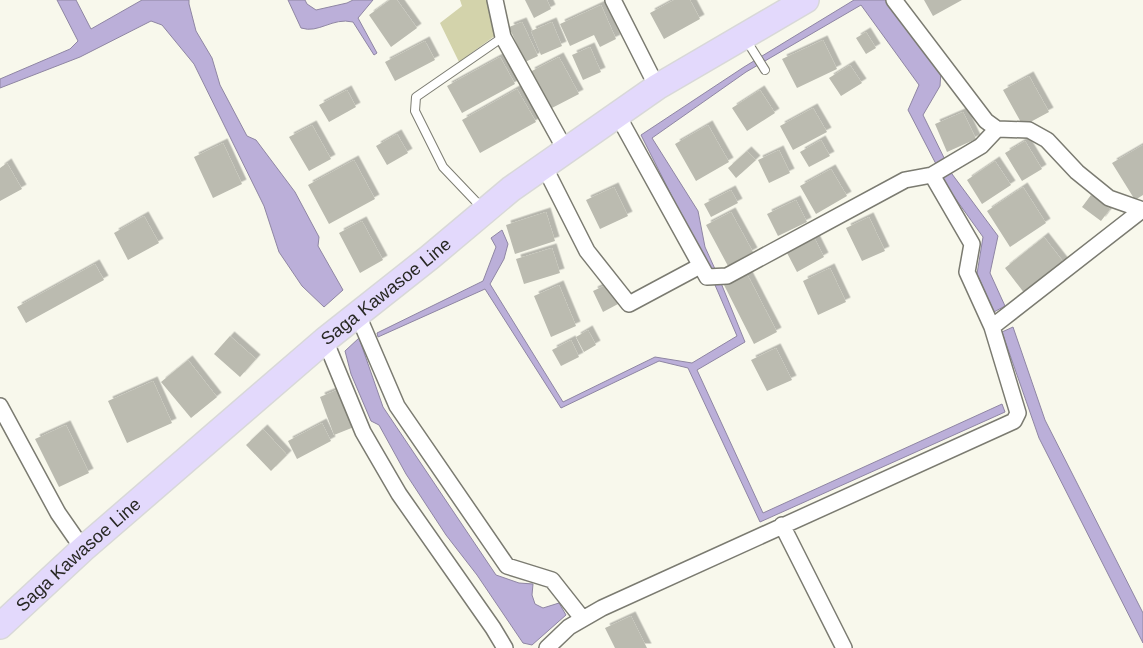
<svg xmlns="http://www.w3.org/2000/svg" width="1143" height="648" font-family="Helvetica,sans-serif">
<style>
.green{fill:#d3d3ab}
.water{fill:#bbafd9;stroke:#8f86a3}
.building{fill:#bbbbb0;filter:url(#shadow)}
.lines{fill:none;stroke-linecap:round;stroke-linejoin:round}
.service-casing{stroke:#7b7b71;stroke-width:10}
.minor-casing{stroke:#7b7b71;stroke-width:18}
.primary-casing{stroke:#d8d8d8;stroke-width:28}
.service{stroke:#fff;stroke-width:8}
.minor{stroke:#fff;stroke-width:15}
.primary{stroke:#e3d9fc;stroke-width:25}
.labels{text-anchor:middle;stroke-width:4.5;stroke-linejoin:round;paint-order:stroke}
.street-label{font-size:18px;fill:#282824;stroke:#fff}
</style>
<defs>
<filter id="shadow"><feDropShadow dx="4.5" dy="-4.5" stdDeviation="0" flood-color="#0004"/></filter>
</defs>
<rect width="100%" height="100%" fill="#f8f8ec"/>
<!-- green -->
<path class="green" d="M460 0H488L496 35 459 62 440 23 462 6Z"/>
<!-- water -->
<path class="water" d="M57 0H76L91 29 142 0H189V4L196 31 212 58 220 85 247 136 256 140 295 192 319 237 318 246 343 290 324 307 302 286 279 252 264 206 194 64 162 25 151 21 80 57 0 88V79L70 49 78 41Z
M288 0H305L307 4 316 10 347 3 353 0H373L358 18 377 53 374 55 353 22C332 17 319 34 301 28Z
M854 0H887L941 71 940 86 923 115 952 174 998 236 990 273 1005 306 994 312 977 274 983 237 950 191 908 110 919 85 861 5 746 72 652 138 698 211 705 247 715 269 709 270 641 135 744 67Z
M502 230 508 244 504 259 490 284 563 402 655 357 692 363 737 336 715 285 721 283 745 342 697 370 763 513 1002 404 1005 412 760 522 688 368 659 361 561 408 485 289 378 337 377 333 483 281 496 247 491 238Z
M1013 327 1045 420 1143 613V643L1039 438 1002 332Z
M359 338 383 407 496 575 519 583 533 584 532 595 535 604 543 608 559 603 566 615 532 645 523 643 477 575 446 535 406 474 379 425 371 421 351 374 345 351Z"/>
<!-- building -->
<path class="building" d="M390 0H397L417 28 391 47 369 15Z
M525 0H547L551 9 534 18Z
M674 0H690L700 19 664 39 650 13Z
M924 0H962L933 16Z
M601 5 616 39 600 47 594 35 570 46 560 24Z
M522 22 538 56 525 62 509 27Z
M552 22 562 46 541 55 531 31Z
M866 32 876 48 866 54 856 38Z
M823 40 837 69 797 88 782 59Z
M425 41 435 60 395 81 385 62Z
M590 47 601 72 583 80 572 55Z
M500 57 515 84 462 113 447 86Z
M559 57 579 94 550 109 530 72Z
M850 65 862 83 841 96 829 78Z
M1029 76 1049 112 1023 126 1003 90Z
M517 89 536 122 480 153 462 120Z
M347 90 356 107 329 122 319 105Z
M760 90 775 113 747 131 732 108Z
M813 108 827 132 793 150 780 126Z
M963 112 976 139 947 152 935 124Z
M312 125 331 159 309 171 289 137Z
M708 125 729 162 696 181 675 144Z
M397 134 408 153 387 165 376 146Z
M821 140 830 156 809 167 800 152Z
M1025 141 1042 169 1022 181 1005 153Z
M223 143 242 184 213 198 194 157Z
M1143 145V195L1135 200 1112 163Z
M779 150 790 173 769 183 758 160Z
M747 151 756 160 736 178 728 168Z
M354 160 375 199 329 224 308 185Z
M995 161 1011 185 982 204 967 180Z
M7 163 22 189 0 201V168Z
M831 169 847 196 816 214 800 186Z
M614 187 628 216 600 229 586 200Z
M1023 187 1046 223 1010 247 987 211Z
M731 190 738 203 711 217 704 204Z
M1091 195 1110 209 1101 221 1082 207Z
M796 200 807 222 778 236 767 214Z
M546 212 555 241 515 254 506 225Z
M731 212 753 252 728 266 706 225Z
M144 216 159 243 128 260 114 233Z
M869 217 885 251 862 261 846 228Z
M362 221 383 260 360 273 339 233Z
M814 237 824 257 797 272 786 251Z
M1044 237 1065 264 1025 294 1005 268Z
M552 248 560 273 524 284 516 259Z
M95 264 104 280 26 323 17 307Z
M830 268 846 302 818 315 803 281Z
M747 274 777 332 754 344 724 285Z
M608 284 618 304 603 312 593 291Z
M559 285 576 326 551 337 534 296Z
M588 330 596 345 584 352 576 337Z
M230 336 256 359 240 377 214 354Z
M571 340 579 357 561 366 552 350Z
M776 348 792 380 767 391 751 360Z
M188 360 217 397 191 418 161 382Z
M153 381 172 423 127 443 108 401Z
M339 389 354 427 334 435 320 397Z
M322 423 331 441 297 459 288 441Z
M66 425 89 473 59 487 35 439Z
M263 429 287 455 271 471 246 445Z
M631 616 647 648H615L605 628Z"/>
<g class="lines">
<defs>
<path id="service" d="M745 38 765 70
M483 209 443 167 415 111 416 97 503 37"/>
<path id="minor" d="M495 0 503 37 566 151
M613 0 657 87
M894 0 986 121 997 129 1029 130 1047 140 1077 172 1109 198 1143 210
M617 114 707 277 727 276 905 180 932 175 972 244 967 272 992 327
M544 166 587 251 629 304 700 266
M932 175 981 146 997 129
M357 313 397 406 507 566 552 580 582 618
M325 340 363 432 399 494 493 628 505 648
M0 406 58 513 83 549
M782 525 844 648
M547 648 569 627 602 608 1014 421 1018 413 992 327 1142 210"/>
<g id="primary">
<path id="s1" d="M0 626 83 549 325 340 430 257 511 189 657 87 806 0"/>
</g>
</defs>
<!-- service casing -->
<use href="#service" class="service-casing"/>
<!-- minor casing -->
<use href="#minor" class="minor-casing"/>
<!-- primary casing -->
<use href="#primary" class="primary-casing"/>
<!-- service -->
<use href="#service" class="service"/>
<!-- minor -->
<use href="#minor" class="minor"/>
<!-- primary -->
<use href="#primary" class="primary"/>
</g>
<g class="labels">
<!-- street labels -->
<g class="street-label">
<text dy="6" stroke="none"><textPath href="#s1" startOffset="511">Saga Kawasoe Line</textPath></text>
<text dy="6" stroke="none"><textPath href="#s1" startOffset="106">Saga Kawasoe Line</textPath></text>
</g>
</g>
</svg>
